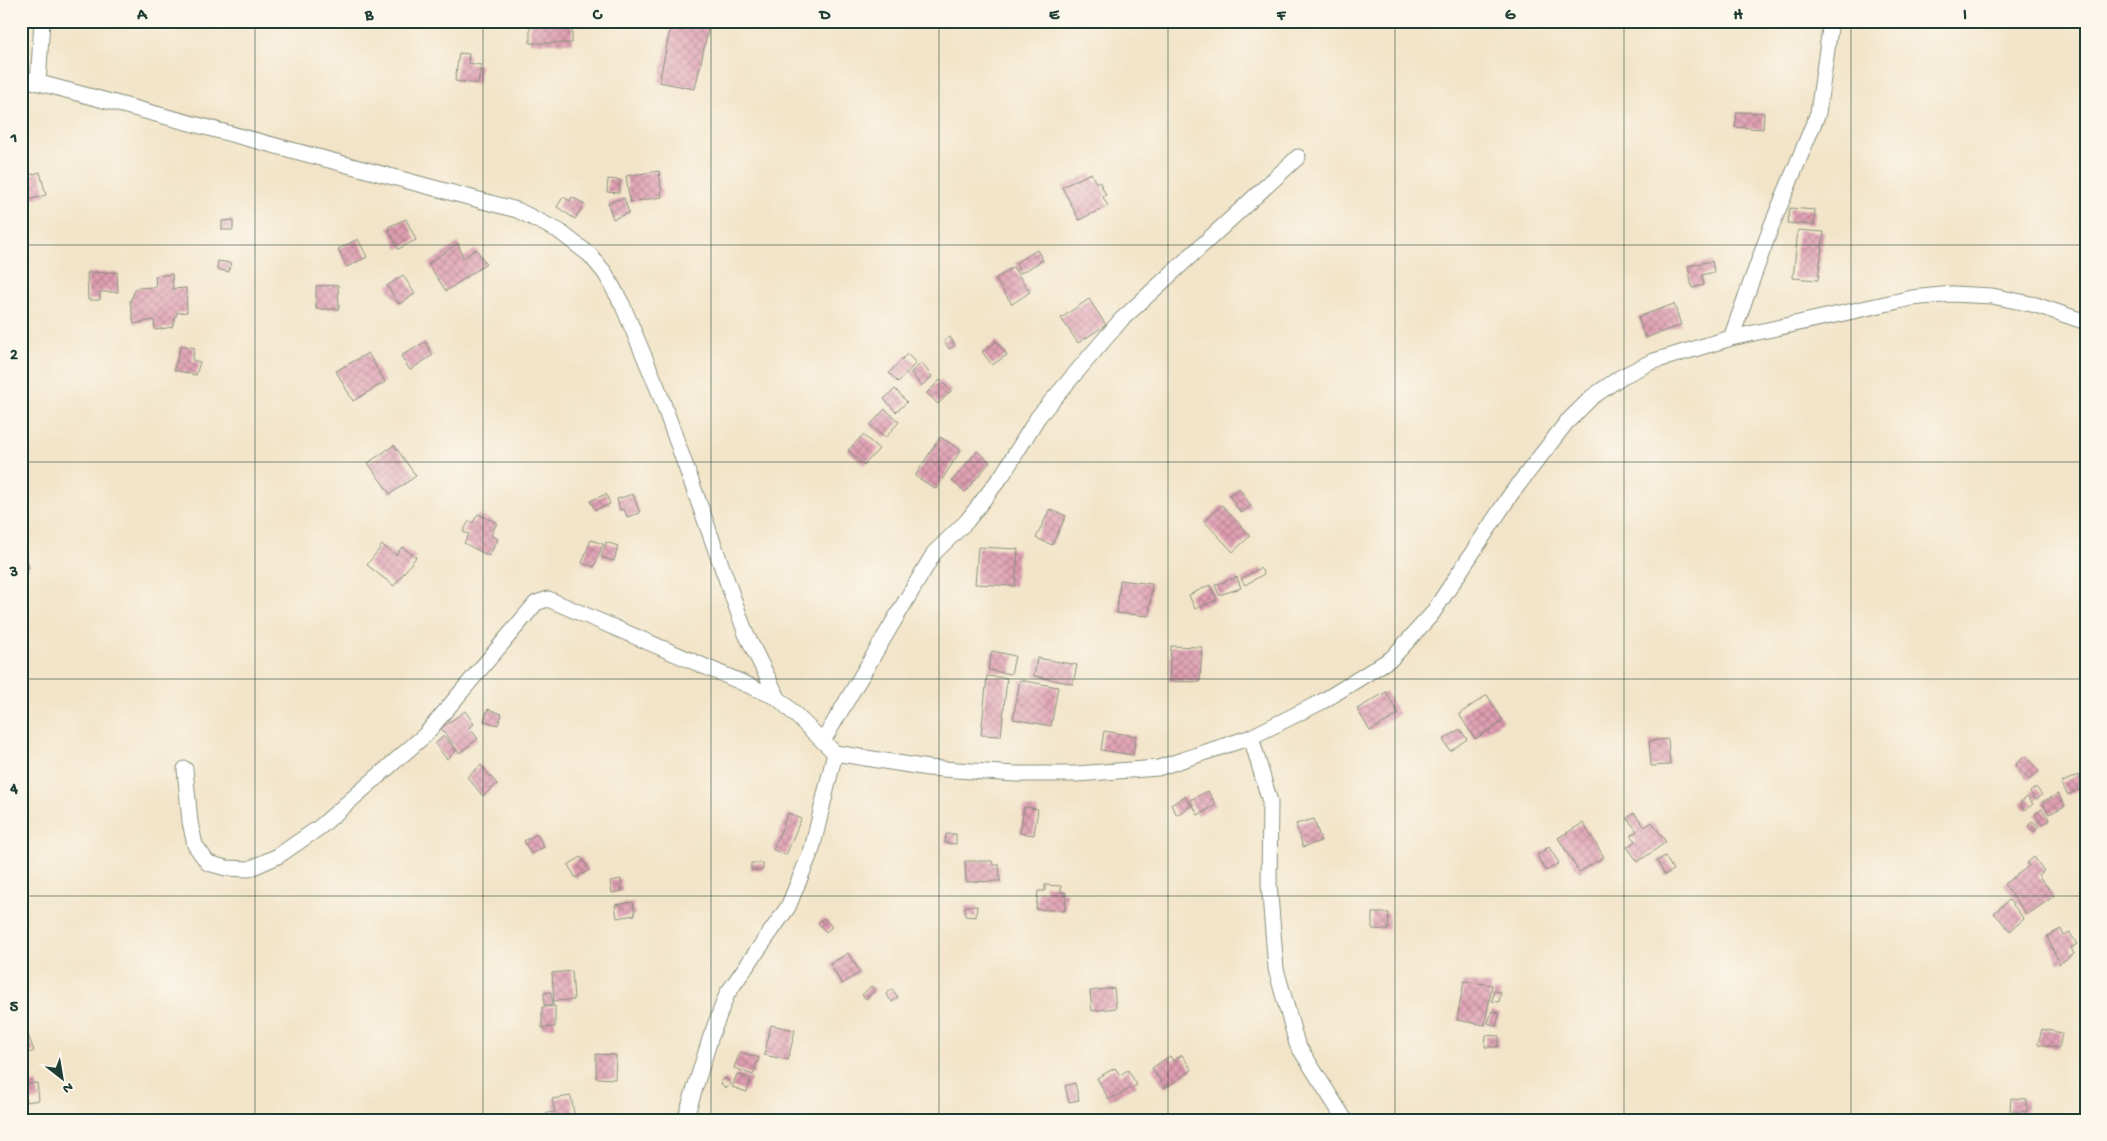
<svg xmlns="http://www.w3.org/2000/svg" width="2107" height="1141" font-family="'Gochi Hand',sans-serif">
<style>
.building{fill:url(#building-cross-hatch)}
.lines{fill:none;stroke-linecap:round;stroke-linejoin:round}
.minor-casing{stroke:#88907e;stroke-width:17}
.minor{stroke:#fff;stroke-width:15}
.grid{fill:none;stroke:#1f3d34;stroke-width:1;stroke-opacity:0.55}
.neatline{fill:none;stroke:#1f3d34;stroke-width:2}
.grid-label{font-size:16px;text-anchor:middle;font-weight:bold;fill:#1f3d34}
</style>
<defs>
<pattern id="building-cross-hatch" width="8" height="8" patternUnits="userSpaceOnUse" patternTransform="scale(1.25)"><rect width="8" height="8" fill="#e09eb2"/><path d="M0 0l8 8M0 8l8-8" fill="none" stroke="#b58292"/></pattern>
</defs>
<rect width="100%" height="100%" fill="#fbf7ec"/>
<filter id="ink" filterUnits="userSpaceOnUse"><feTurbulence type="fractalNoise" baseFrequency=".02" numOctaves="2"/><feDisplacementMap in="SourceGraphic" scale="10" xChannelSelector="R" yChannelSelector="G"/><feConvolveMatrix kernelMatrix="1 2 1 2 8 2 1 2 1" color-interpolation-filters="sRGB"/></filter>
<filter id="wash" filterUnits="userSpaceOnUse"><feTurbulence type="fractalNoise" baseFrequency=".0096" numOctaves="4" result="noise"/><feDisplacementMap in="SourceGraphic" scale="20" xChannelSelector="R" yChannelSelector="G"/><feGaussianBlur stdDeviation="1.12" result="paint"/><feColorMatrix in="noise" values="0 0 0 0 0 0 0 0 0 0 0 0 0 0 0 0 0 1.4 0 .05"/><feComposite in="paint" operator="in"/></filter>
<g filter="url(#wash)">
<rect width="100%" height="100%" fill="#f2e4c8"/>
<g id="blocks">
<!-- building -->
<path class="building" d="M530 21H572V43H530Z
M672 21H710L695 89 659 82Z
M1195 21H1210V23L1195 24Z
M1264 21H1279V25L1264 24Z
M459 53 469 54 468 63 481 65 478 84 455 81Z
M1737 112 1764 113 1763 129 1735 127Z
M22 157 27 176 40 172 46 195 21 202Z
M659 171 662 197 630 202 626 176Z
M1091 173 1096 183 1099 181 1106 195 1103 197 1108 206 1079 220 1062 187Z
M608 179 620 180 619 193 607 192Z
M563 197 570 201 572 197 584 204 575 219 557 207Z
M624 198 629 213 613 219 608 203Z
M1790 208 1815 210 1814 225 1788 223Z
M406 219 416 240 398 249 388 227Z
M233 220V230H222V221Z
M1798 230 1824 232 1818 280 1793 278Z
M358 239 367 257 347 267 338 249Z
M458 243 463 258 476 249 486 264 446 291 428 264Z
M1037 250 1043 260 1021 273 1015 263Z
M218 261 231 263 229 272 217 269Z
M1712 261 1714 272 1702 275 1704 285 1692 288 1688 266Z
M1013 267 1030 292 1012 304 995 279Z
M117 272 118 292H100V300H88L87 273Z
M172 274 173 289 186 288 187 312 177 313 172 327 155 330 154 320 134 324 130 301 136 288 156 287 155 276Z
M403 275 415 294 399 304 387 286Z
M338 285 339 309H316V286Z
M1089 299 1106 325 1078 343 1061 318Z
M1674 304 1681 325 1645 338 1638 317Z
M950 337 955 345 949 349 944 341Z
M997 341 1007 355 992 365 982 352Z
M425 342 433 355 410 370 401 356Z
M181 345 195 348 192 360 200 362 196 375 174 370Z
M368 353 385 382 353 401 336 371Z
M907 354 916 363 898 382 889 373Z
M922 363 932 377 921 386 911 372Z
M940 380 951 391 938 404 927 393Z
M895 389 907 402 896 412 884 399Z
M885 409 899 422 885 438 870 425Z
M863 435 879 449 864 465 848 450Z
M940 437 961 450 936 489 915 476Z
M394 445 416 476 390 494 368 463Z
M977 451 990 462 965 492 952 481Z
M1239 488 1251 506 1241 513 1229 495Z
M606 494 610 504 595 510 590 501Z
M633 494 640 513 627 517 624 509 620 510 617 499Z
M1222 505 1250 536 1233 552 1204 521Z
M1050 509 1066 516 1052 545 1036 538Z
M478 514 497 523 491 535 498 539 489 556 464 543 469 534 463 532 469 521 473 523Z
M591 540 603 544 594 567 582 563Z
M606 542 618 546 614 561 601 557Z
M382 545 396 555 402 547 416 557 394 586 367 565Z
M978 547 1018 549 1015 586 975 584Z
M26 554 29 568 21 569V555Z
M1260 568 1264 574 1245 585 1241 579Z
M1237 577 1241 588 1219 595 1215 585Z
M1120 580 1152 584 1149 616 1117 613Z
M1210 585 1217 600 1195 609 1189 595Z
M1171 646 1202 647 1200 682 1169 681Z
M992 651 1015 656 1011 674 988 670Z
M1037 658 1077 665 1073 684 1034 676Z
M987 676 1007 678 1001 736 981 735Z
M1020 680 1058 687 1051 726 1013 719Z
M1386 692 1399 714 1370 731 1357 709Z
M1487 695 1503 721 1475 739 1459 714Z
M488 709 502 714 498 725 484 721Z
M465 711 474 724 469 727 478 739 459 753 441 728Z
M1460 729 1467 739 1450 751 1443 740Z
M1104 731 1136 736 1133 755 1101 750Z
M444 736 456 751 447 759 435 744Z
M1668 739 1670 765 1651 766 1649 741Z
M2025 756 2039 771 2029 780 2015 765Z
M481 765 497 784 483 796 467 777Z
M2078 775 2084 787 2068 795 2061 783Z
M2036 787 2042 795 2036 800 2030 792Z
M1208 791 1216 805 1198 815 1190 800Z
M2058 794 2065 806 2049 814 2042 802Z
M1185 796 1191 806 1177 815 1171 805Z
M2027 797 2033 804 2025 810 2020 803Z
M1024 807 1038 809 1034 835 1020 833Z
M2042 809 2050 820 2042 825 2035 814Z
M788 813 801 819 786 855 773 850Z
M1634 813 1645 827 1652 822 1666 842 1638 862 1627 847 1636 841 1631 835 1637 831 1627 818Z
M1314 819 1321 841 1303 847 1296 824Z
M2032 821 2039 826 2034 832 2028 826Z
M1583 823 1604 857 1579 872 1558 838Z
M537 834 544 847 531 854 524 841Z
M946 834H956V844L945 843Z
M1549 847 1559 863 1546 871 1537 855Z
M1665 856 1673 870 1665 875 1657 861Z
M581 857 589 870 576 878 568 865Z
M2034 857 2044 871 2038 875 2054 896 2027 915 2004 884 2029 866 2027 863Z
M965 861H992L993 865H999L1000 881 966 882Z
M751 863H763V870H751Z
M621 879 622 891 612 893 610 881Z
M1045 885 1061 886V892L1066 893 1065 911 1036 909 1038 891H1045Z
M2009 900 2024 919 2010 931 1994 913Z
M633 902 635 915 617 918 615 905Z
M965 906H977L976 917 965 916Z
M1372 913H1389L1388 930 1372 929Z
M824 918 832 927 826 932 818 923Z
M2061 929 2064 936 2070 933 2077 944 2071 948 2074 954 2059 964 2047 936Z
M848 953 860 972 842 984 830 964Z
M572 971 574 1000 554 1001 552 973Z
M1464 981 1492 985 1485 1025 1457 1020Z
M871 986 876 990 866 999 862 995Z
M1114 988 1116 1008 1092 1011 1090 991Z
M892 989 898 997 892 1002 886 994Z
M1494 991 1501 992 1499 1002 1492 1001Z
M551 992 553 1005H544V993Z
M555 1006V1027L542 1028V1007Z
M1492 1011 1500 1013 1496 1026 1488 1023Z
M771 1025 795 1030 788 1060 764 1055Z
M25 1027 34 1051 21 1056V1028Z
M2042 1029 2062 1033 2059 1048 2038 1044Z
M1486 1035 1499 1036 1498 1047H1485Z
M740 1052 759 1058 753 1075 734 1068Z
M596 1054 616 1055 615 1079 596 1078Z
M1182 1055 1192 1070 1165 1088 1152 1068 1170 1056 1173 1061Z
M1115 1068 1120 1075 1128 1070 1137 1085 1109 1100 1097 1078Z
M737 1074 751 1079 747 1092 732 1087Z
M726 1078 731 1084 725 1088 720 1082Z
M37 1083 39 1100 26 1102 24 1084Z
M1075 1083 1079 1100 1069 1102 1065 1086Z
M571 1096 575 1120H548L547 1113 555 1112 552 1099Z
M2011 1098 2027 1099V1112L2010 1111Z"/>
</g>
</g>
<g filter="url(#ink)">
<use href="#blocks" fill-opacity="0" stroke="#88907e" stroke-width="1"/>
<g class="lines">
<defs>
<path id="minor" d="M21 78 517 210 559 231 590 255 605 273 622 304 658 389 746 634 778 698 835 753 928 768 1015 774H1076L1158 768 1251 737 1323 701 1392 658 1432 614 1511 494 1566 423 1592 397 1621 377 1651 362 1731 338 1912 298 1952 294 1992 296 2036 305 2086 322
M38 83 42 21
M1731 338 1771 227 1818 113 1831 21
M1251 737 1270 802 1269 883 1276 969 1297 1044 1345 1120
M823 741 934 553 967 521 1003 474 1038 417 1121 320 1298 157
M185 769 190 822 195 845 208 863 226 868 249 869 278 856 320 827 425 735 536 603 548 599 778 698
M685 1120 711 1036 727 994 788 907 812 849 835 753"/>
</defs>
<!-- minor casing -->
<use href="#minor" class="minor-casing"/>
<!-- minor -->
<use href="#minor" class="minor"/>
</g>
</g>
<!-- grid -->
<path class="grid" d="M255 21V1120M483 21V1120M711 21V1120M939 21V1120M1168 21V1120M1395 21V1120M1624 21V1120M1851 21V1120M21 245H2086M21 462H2086M21 679H2086M21 896H2086"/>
<!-- margin -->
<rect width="2107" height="1141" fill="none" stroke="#fbf7ec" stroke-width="55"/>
<!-- north arrow -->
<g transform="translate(62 1078) rotate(149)" stroke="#fbf7ec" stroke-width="4" paint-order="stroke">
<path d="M0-4L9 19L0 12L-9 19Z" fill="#1f3d34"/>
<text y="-8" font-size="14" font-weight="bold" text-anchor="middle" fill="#1f3d34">N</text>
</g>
<rect x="28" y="28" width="2052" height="1086" class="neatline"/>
<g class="grid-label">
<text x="142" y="19">A</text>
<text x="369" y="19">B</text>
<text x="597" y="19">C</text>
<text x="825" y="19">D</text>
<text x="1054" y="19">E</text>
<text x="1281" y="19">F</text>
<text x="1510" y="19">G</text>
<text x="1738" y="19">H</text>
<text x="1965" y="19">I</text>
<text x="14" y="142">1</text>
<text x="14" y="359">2</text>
<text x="14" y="576">3</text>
<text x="14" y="793">4</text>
<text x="14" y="1011">5</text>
</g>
</svg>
